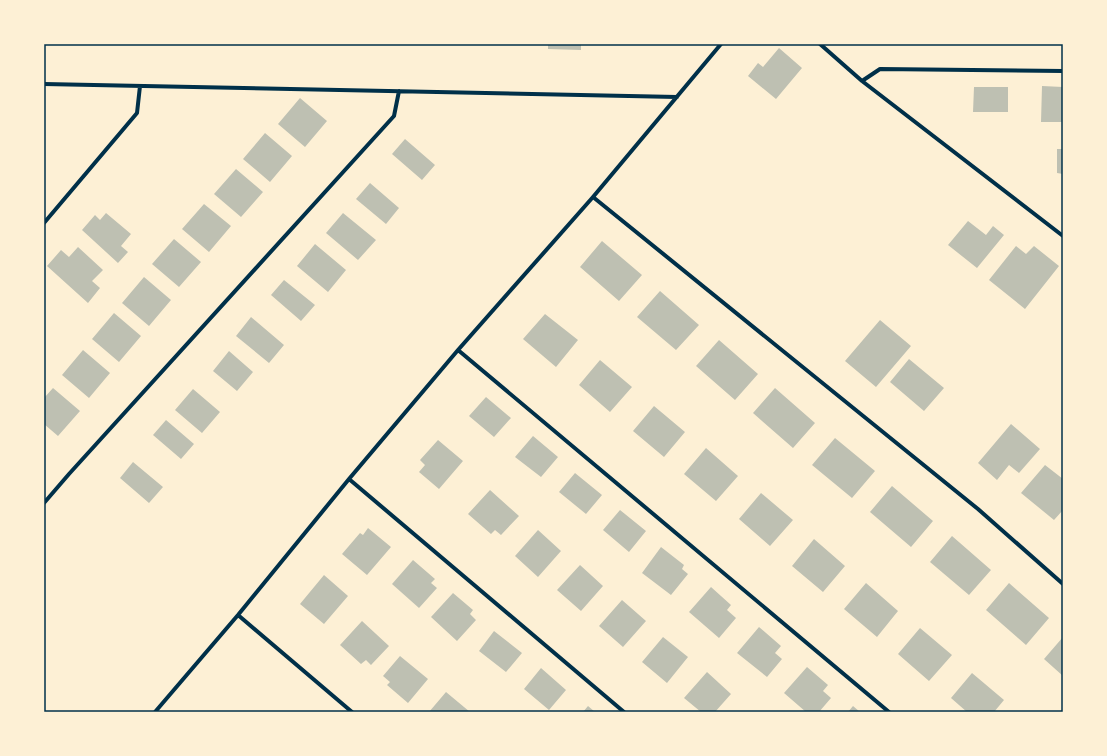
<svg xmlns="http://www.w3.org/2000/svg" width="1107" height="756" font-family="'PT Sans',sans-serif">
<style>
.building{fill:#bec0b2}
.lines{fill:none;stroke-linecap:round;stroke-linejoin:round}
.minor{stroke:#003049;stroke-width:4}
.neatline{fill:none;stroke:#003049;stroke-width:1.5}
</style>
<rect width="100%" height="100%" fill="#fdf0d5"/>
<!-- building -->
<path class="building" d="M548 44H581V50L548 49Z
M779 48 802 68 776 99 748 76 758 63 763 67Z
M1042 86 1063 87V122H1041Z
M974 87H1008V112H973Z
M300 98 327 121 305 147 278 124Z
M265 133 292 156 270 182 243 159Z
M405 139 435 165 422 180 392 154Z
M1057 149H1063V174L1057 173Z
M236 169 263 192 241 217 214 194Z
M370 183 399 208 386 224 356 199Z
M204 204 231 226 209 252 182 229Z
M106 213 131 234 121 246 128 252 118 263 82 230 95 215 100 220Z
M343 213 376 240 358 260 326 233Z
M968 221 986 235 993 226 1004 235 977 268 948 245Z
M174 239 201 262 179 287 152 264Z
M602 241 642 275 619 301 580 267Z
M315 244 346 270 328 292 297 266Z
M1016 246 1026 254 1034 246 1059 266 1025 309 989 280Z
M78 247 103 270 92 281 100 288 88 303 47 266 61 250 69 257Z
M144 277 171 300 149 326 122 303Z
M284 280 315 305 301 321 271 295Z
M660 291 699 325 676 350 637 317Z
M114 313 141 336 119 362 92 339Z
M545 314 578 340 556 367 523 339Z
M251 317 284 345 269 363 236 336Z
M880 320 911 346 876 387 845 361Z
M719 340 758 374 735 400 696 366Z
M83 350 110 373 89 398 62 375Z
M229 351 253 372 237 391 213 371Z
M909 359 944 388 924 411 890 382Z
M600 360 632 387 610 412 579 385Z
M53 388 80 411 58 436 44 424V398Z
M775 388 815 423 793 448 753 413Z
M193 389 220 412 202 433 175 410Z
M486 397 511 418 494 437 469 416Z
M654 406 685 432 664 457 633 431Z
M166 420 194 444 181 459 153 435Z
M1011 424 1040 449 1019 473 1009 465 997 480 978 463Z
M533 436 558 457 541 477 515 457Z
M835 438 875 471 852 498 812 465Z
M438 440 463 461 439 489 419 472 425 465 420 460Z
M706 448 738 476 716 501 684 474Z
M133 462 163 487 149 503 120 478Z
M1045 465 1063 479V510L1054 520 1021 493Z
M575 473 602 495 586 514 559 492Z
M892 486 933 521 911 547 870 512Z
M490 490 519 516 501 535 495 530 491 534 468 514Z
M761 493 793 520 770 546 739 519Z
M620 510 646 531 629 552 603 530Z
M368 528 391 547 367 575 342 554 360 533 363 535Z
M538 530 561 551 538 577 515 556Z
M952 536 991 570 969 595 930 562Z
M814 539 845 566 823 592 792 566Z
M661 547 684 565 682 569 688 574 671 595 642 573Z
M413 560 435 579 431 583 437 588 419 608 392 584Z
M580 565 603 586 581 611 557 590Z
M324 575 348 596 324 624 300 604Z
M866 583 898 611 877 637 844 609Z
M1009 583 1049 618 1026 645 986 610Z
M711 587 731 605 727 610 736 618 719 638 689 612Z
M453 593 473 610 470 614 476 620 457 641 431 617Z
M622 600 646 621 623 647 599 626Z
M362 621 389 646 371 665 366 660 361 664 340 645Z
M759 627 781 646 775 653 782 659 767 677 737 653Z
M920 628 952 655 929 681 898 654Z
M494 631 522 653 506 672 479 651Z
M663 637 688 657 667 683 642 662Z
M1063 637V676L1044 659Z
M400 656 428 679 408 703 387 685 390 682 383 676Z
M807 667 828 685 823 691 831 698 819 712H806L784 693Z
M541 668 566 690 549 710 524 689Z
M707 672 731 694 715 712H701L684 698Z
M972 673 1004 700 994 712H967L951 698Z
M446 692 470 712H429Z
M588 706 595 712H583Z
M853 706 860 712H848Z"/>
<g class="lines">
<!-- minor -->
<path class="minor" d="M820 44 862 81 1063 236
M862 81 880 69 1063 71
M44 84 677 97
M593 197 978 509 1063 584
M44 223 137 113 140 86
M458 350 889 712
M349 479 624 712
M44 503 69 474 394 116 399 91
M238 615 352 712
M155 712 238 615 349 479 458 350 593 197 721 44"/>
</g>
<!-- border -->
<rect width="1107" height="756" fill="none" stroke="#fdf0d5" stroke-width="90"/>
<rect x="45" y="45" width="1017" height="666" class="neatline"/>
</svg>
